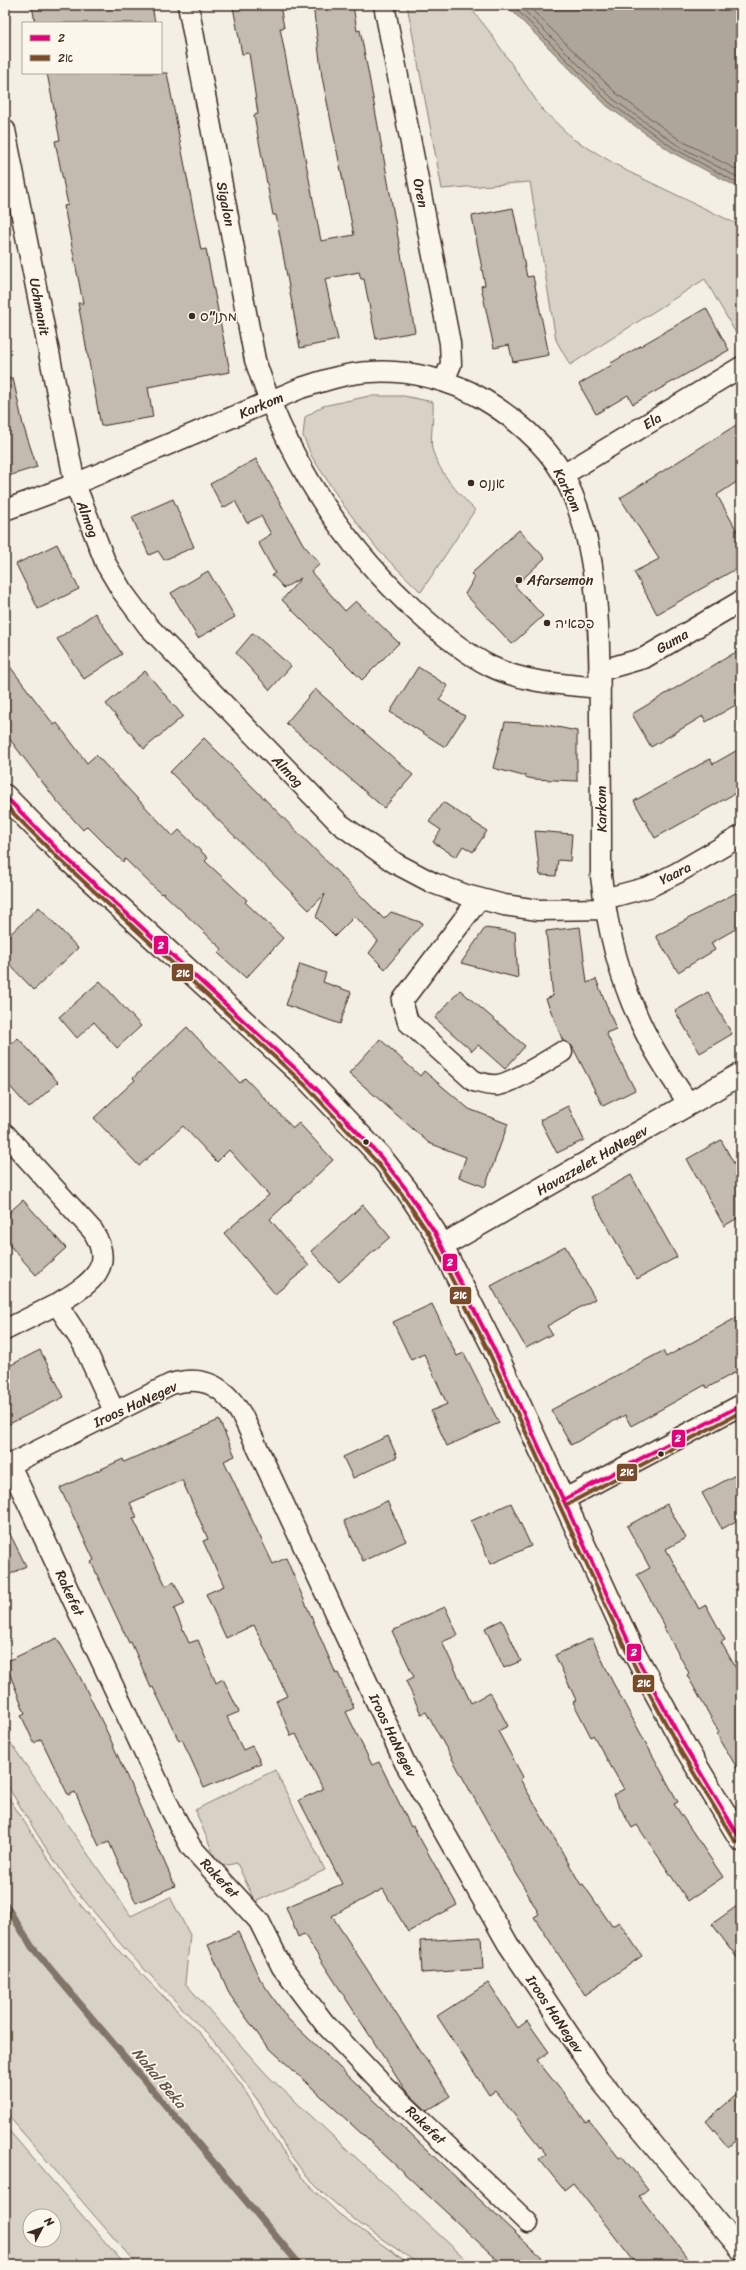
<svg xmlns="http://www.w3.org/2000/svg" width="746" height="2270" font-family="Sriracha,'Playpen Sans Hebrew',sans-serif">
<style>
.green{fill:#d8d1c6;stroke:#8a7e72;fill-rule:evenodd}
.water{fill:#afa69a;stroke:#817468}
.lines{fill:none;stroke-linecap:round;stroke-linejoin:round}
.shore{stroke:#695c50;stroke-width:1}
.stream{stroke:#817468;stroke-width:7}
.building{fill:#c3bbb0;stroke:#3b2a1e}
.street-casing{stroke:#3b2a1e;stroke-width:23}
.secondary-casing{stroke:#3b2a1e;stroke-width:25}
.street{stroke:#fbf7ec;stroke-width:20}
.secondary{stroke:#fbf7ec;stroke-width:22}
.bus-1-casing{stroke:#fbf7ec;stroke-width:7}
.bus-2-casing{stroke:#fbf7ec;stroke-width:7}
.bus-1{stroke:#e5007d;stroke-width:4}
.bus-2{stroke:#7a4b2a;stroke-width:4}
.poi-dot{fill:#3b2a1e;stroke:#fbf7ec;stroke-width:1.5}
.labels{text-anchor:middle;stroke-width:3.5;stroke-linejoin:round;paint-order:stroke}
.street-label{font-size:14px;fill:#3b2a1e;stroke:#fbf7ec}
.poi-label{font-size:14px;fill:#3b2a1e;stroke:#fbf7ec;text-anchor:start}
.water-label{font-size:15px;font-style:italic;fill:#645549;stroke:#fbf7ec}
.line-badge{stroke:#fbf7ec;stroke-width:1.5}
.badge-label{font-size:11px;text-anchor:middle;font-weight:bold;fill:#fff}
</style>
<rect width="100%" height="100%" fill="#f3efe4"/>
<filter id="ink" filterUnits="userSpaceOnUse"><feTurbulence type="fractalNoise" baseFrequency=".025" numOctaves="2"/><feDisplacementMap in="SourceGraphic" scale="8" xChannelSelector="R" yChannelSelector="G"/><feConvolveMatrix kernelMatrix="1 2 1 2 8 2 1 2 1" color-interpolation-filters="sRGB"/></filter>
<g filter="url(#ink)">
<!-- green -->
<path class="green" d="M407 5H468L489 31 542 109 573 139 627 171 741 226V342L705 279 570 365 556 340 530 182 442 189Z
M369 396H404L433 402C434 413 430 440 432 449 439 473 458 493 475 510L421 592 379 551 344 506 312 457 303 436 305 417 323 406Z
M5 1735 131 1916 170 1897 190 1935 185 1983 268 2076 472 2265H420L360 2224 324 2194 307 2177 288 2152 259 2102 231 2063 211 2038 124 1948 73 1887 47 1850 5 1782Z
M275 1770 325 1870 255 1902 237 1863 219 1867 195 1810Z
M5 1792 69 1891 120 1952 207 2041 241 2084 272 2136 304 2180 339 2214 411 2265H137L5 2112Z
M5 2126 125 2265H5ZM30 2216H54V2240H30Z"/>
<!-- water -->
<path class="water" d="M506 5H741V189L673 153 607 106Z"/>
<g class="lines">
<!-- shore -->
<path class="shore" d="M512 5 610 103 675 149 741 185
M519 5 613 99 677 145 741 179
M527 5 617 94 680 140 741 172"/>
<!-- stream -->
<path class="stream" d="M5 1904 32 1947 300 2265"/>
</g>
<!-- building -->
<path class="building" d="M32 5H152L155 23H35Z
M243 5H280L284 28H280L321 241 354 235 322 77 313 5H353L357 31 360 30 369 76 415 332 376 339 364 279H361L359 272 325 279 338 340 300 348 276 215H273L254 115 258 114 249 53 242 54 233 7Z
M47 73H167L201 250 206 249 230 372 148 387 153 417 101 426 78 303H83L64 206 68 205 55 141 60 140Z
M513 208 527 277 533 276 549 355 513 362 509 345 494 348 481 286 485 285 472 216Z
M706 308 729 350 633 404 628 395 596 414 579 384 612 365 611 363Z
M13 378 23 425 37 467 5 477V379Z
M741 422V479L717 495 741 538V566L657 614 634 572 659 559 620 498Z
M256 459 303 544 320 564 311 572 345 611 356 601 399 643 362 680 282 600 301 578 284 588 272 575 275 573 258 542 271 534 261 516 247 523 235 501 223 508 210 484Z
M173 499 194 547 164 560 158 551 149 555 132 517Z
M519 530 545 558 515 586 543 616 512 644 465 594 475 577 471 574Z
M57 544 79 589 38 609 16 564Z
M208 571 235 617 198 638 171 593Z
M95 613 122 654 84 679 57 639Z
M253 633 291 666 270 690 236 653Z
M741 649V702L706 722 703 716 651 747 632 714Z
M5 660 54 725 57 723 87 763 96 755 173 836 179 830 208 858 205 861 247 900 245 902 283 938 246 978 218 953 222 949 163 893 161 894 125 859 123 862 87 826 83 830 56 800 5 733Z
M418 667 448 686 439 700 465 716 445 747 390 712Z
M145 671 183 716 144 749 106 704Z
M315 689 413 775 384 808 286 723Z
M505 722 542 724 577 731V781L533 779 525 777V774L523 776 493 768Z
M204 738 384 919 391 912 423 923 385 969 369 953 378 941 355 916 335 936 316 917 325 894 309 910 170 772Z
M741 748V790L655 838 634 801 710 759 713 764Z
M443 802 487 831 473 852 463 846 456 857 433 842 441 830 429 822Z
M535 831 572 834 570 861 558 860 556 876 540 875Z
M741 890V926L711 943 715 950 678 972 656 936Z
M39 907 78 948 34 990 5 960V939Z
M580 927 587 983 596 979 616 1029 606 1033 635 1090 603 1106 572 1046 563 1041 546 999 553 996 546 931Z
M485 928 515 932 518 978 461 963Z
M300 964 326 973 323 982 351 992 340 1024 286 1005Z
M100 981 141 1026 117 1048 94 1022 77 1038 59 1017Z
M460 990 525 1046 505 1069 478 1045 472 1051 435 1018Z
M708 992 732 1034 700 1053 675 1011Z
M187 1027 240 1083 245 1078 293 1128 299 1123 333 1160 270 1219 309 1266 275 1294 224 1233 269 1195 229 1150 217 1162 183 1126 139 1166 94 1118 135 1080 133 1078Z
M18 1038 58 1082 29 1108 5 1081V1049Z
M380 1039 420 1076 424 1071 469 1109 508 1124 485 1187 459 1177 466 1157 429 1143 349 1073Z
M568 1106 584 1140 557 1153 540 1120Z
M721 1140 741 1176V1216L724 1226 687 1159Z
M631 1175 677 1257 637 1279 591 1197Z
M23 1200 66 1248 36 1275 5 1240V1216Z
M363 1205 390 1237 339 1282 311 1251Z
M565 1246 595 1299 547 1326 552 1334 526 1348 491 1286Z
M432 1304 457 1356 464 1353 499 1423 447 1446 431 1411 447 1404 424 1354 411 1360 393 1322Z
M741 1315V1369L707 1388 705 1385 631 1426 625 1415 571 1445 551 1410 663 1351 666 1357Z
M40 1350 64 1397 5 1426V1368Z
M219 1420 235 1456 224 1461 273 1564 286 1558 336 1674 338 1673 354 1708 346 1712 372 1765 379 1762 411 1827 413 1826 457 1905 408 1932 383 1889 332 1916 450 2096 427 2111 405 2090 304 1934 298 1937 286 1907 342 1884 299 1800 323 1789 296 1734 291 1736 276 1701 287 1696 254 1625 226 1638 206 1594 224 1586 203 1541 208 1539 182 1480 130 1503 137 1517 133 1518 166 1586 174 1582 185 1604 174 1609 189 1643 198 1640 216 1683 223 1679 239 1712 227 1717 243 1750 252 1746 261 1763 204 1788 182 1739 179 1741 153 1687 151 1688 131 1642 129 1643 91 1562 94 1560 60 1488 123 1459 124 1462Z
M388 1436 397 1457 353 1478 343 1457Z
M741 1472V1518L722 1529 702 1493Z
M387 1501 406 1541 363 1561 344 1521Z
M511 1503 531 1546 491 1564 471 1521Z
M667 1504 686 1538 666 1549 699 1609 706 1605 725 1640 721 1642 741 1677V1775L717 1734 719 1732 687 1675 689 1673 664 1628 665 1627 637 1575 650 1568 627 1526Z
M5 1524 26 1566 5 1577Z
M445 1607 458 1635 442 1642 471 1703 490 1692 508 1726 498 1731 523 1777 520 1779 556 1841 581 1885 583 1884 612 1926 619 1922 642 1956 585 1995 534 1917 539 1914 426 1712 421 1714 406 1681 414 1677 392 1631Z
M502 1620 521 1661 504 1668 485 1628Z
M57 1638 80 1677 109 1736 175 1886 136 1903 109 1842 99 1846 75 1792 68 1795 41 1739 34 1743 21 1715 25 1713 5 1662Z
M592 1638 612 1681 678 1802 674 1804 723 1877 688 1901 637 1825 632 1828 613 1795 624 1789 593 1735 591 1737 573 1702 576 1700 555 1655Z
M741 1903V1963L712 1924Z
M238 1932 260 1979 288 2019 549 2265H503L265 2044 230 1995 208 1945Z
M481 1937 483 1969 422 1973 420 1941Z
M488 1983 518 2028 527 2021 549 2052 537 2060 586 2122 589 2120 619 2158 622 2156 648 2189 639 2196 693 2265H637L573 2183 564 2190 539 2159 546 2154 495 2091 489 2095 437 2016Z
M741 2091V2136L728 2147 706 2121Z"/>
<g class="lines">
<defs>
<path id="street" d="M188 5 255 360C287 458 342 545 419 614 440 633 465 653 490 666 524 683 563 684 600 688
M384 5 450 343 451 364 444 381
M5 130 75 484 106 564 122 591 148 626 340 824 395 863 433 883 466 895 504 905 538 910 606 909
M563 475 741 367
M5 510 75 484 301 388C323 381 346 373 370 372 408 369 451 380 483 399 512 416 545 443 562 473 602 544 599 641 600 720 601 772 601 824 601 876 607 927 619 978 641 1024 654 1052 671 1077 688 1103
M599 671 644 658 741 601
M479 899 402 1001 408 1022 474 1081C482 1083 490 1086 498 1085 513 1083 548 1060 562 1052
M604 899 649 887 677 873 741 836
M5 1134 93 1231C117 1270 87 1285 57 1304L83 1344 115 1413
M5 1330 57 1304
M10 1465 171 1810 191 1847 259 1921 282 1967 325 2024 379 2081 528 2223
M5 1467 171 1384C205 1374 225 1387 243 1417L405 1763 508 1944 599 2079 741 2250
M563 1500 741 1405"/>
<path id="secondary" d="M5 796 61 853 309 1081 380 1156 406 1189 434 1231 493 1347 631 1647 685 1747 741 1840
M442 1246 741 1074"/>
</defs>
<!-- street casing -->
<use href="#street" class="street-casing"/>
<!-- secondary casing -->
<use href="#secondary" class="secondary-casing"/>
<!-- street -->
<use href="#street" class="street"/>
<!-- secondary -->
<use href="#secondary" class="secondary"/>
<defs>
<path id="bus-1" d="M5 796 61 853 309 1081 380 1156 406 1189 434 1231 493 1347 631 1647 685 1747 741 1840
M563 1500 741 1405"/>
<path id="bus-2" d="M5 805 57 857 305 1085 375 1160 401 1193 429 1234 488 1350 626 1650 680 1750 736 1843
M566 1505 741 1412"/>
</defs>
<!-- bus-1 casing -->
<use href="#bus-1" class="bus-1-casing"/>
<!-- bus-2 casing -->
<use href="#bus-2" class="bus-2-casing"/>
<!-- bus-1 -->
<use href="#bus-1" class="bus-1"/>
<!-- bus-2 -->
<use href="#bus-2" class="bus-2"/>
</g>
</g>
<!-- markers -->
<g class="poi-dot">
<circle cx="192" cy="316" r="4"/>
<circle cx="471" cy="483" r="4"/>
<circle cx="519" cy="580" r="4"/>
<circle cx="547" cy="623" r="4"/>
<circle cx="366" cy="1142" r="3.5"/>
<circle cx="661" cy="1454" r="3.5"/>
</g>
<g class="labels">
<!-- street labels -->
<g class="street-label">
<text transform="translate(421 193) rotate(79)" y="5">Oren</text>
<text transform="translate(226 204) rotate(79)" y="5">Sigalon</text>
<text transform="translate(40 307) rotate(79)" y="5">Uchmanit</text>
<text transform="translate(261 405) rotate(-23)" y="5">Karkom</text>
<text transform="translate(652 421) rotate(-31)" y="5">Ela</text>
<text transform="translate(568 490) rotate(64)" y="5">Karkom</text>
<text transform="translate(88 519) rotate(69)" y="5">Almog</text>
<text transform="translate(672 641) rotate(-30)" y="5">Guma</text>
<text transform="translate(288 771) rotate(46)" y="5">Almog</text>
<text transform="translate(601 809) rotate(-91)" y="5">Karkom</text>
<text transform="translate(675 873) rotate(-27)" y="5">Yaara</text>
<text transform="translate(592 1160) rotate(-30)" y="5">Havazzelet HaNegev</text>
<text transform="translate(135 1404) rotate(-25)" y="5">Iroos HaNegev</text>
<text transform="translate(70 1593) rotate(65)" y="5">Rakefet</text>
<text transform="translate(393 1735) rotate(64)" y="5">Iroos HaNegev</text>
<text transform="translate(220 1878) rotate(47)" y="5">Rakefet</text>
<text transform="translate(555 2014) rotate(56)" y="5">Iroos HaNegev</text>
<text transform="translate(426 2125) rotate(44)" y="5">Rakefet</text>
</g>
<!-- poi labels -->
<g class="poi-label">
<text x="200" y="321">מתנ"ס</text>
<text x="479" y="488">אננס</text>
<text x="527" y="585">Afarsemon</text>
<text x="555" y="628">פפאיה</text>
</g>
<!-- water labels -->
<g class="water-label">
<text transform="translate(159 2078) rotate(50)" y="5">Nahal Beka</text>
</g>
</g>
<g class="line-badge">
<rect x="153" y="935" width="16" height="20" rx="4" fill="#e5007d"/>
<rect x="171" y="963" width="23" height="19" rx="4" fill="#7a4b2a"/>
<rect x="442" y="1253" width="16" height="19" rx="4" fill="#e5007d"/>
<rect x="449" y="1286" width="23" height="19" rx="4" fill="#7a4b2a"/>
<rect x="671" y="1429" width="15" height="19" rx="4" fill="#e5007d"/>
<rect x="616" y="1463" width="22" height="19" rx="4" fill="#7a4b2a"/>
<rect x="626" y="1643" width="16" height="19" rx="4" fill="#e5007d"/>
<rect x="632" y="1674" width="23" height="19" rx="4" fill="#7a4b2a"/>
</g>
<g class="badge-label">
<text x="161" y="949">2</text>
<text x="183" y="977">2א</text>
<text x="450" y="1266">2</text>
<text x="460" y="1299">2א</text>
<text x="678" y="1442">2</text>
<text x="627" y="1476">2א</text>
<text x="634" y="1656">2</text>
<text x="644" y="1687">2א</text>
</g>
<!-- margin -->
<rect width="746" height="2270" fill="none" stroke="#fbf7ec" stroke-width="20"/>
<rect x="10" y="10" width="726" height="2250" fill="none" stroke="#3b2a1e" stroke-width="1.5" filter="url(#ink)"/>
<!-- legend -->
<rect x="22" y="22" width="140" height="52" fill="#fbf7ec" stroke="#aea59a"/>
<rect x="30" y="35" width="20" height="6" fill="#e5007d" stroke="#aea59a"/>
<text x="58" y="42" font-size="12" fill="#3b2a1e">2</text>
<rect x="30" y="55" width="20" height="6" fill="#7a4b2a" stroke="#aea59a"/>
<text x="58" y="62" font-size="12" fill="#3b2a1e">2א</text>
<!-- north arrow -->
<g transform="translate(42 2228) rotate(49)"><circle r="19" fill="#fbf7ec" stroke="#aea59a"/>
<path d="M0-3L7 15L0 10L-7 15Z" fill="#3b2a1e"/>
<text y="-6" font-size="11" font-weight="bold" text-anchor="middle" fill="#3b2a1e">N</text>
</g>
</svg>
